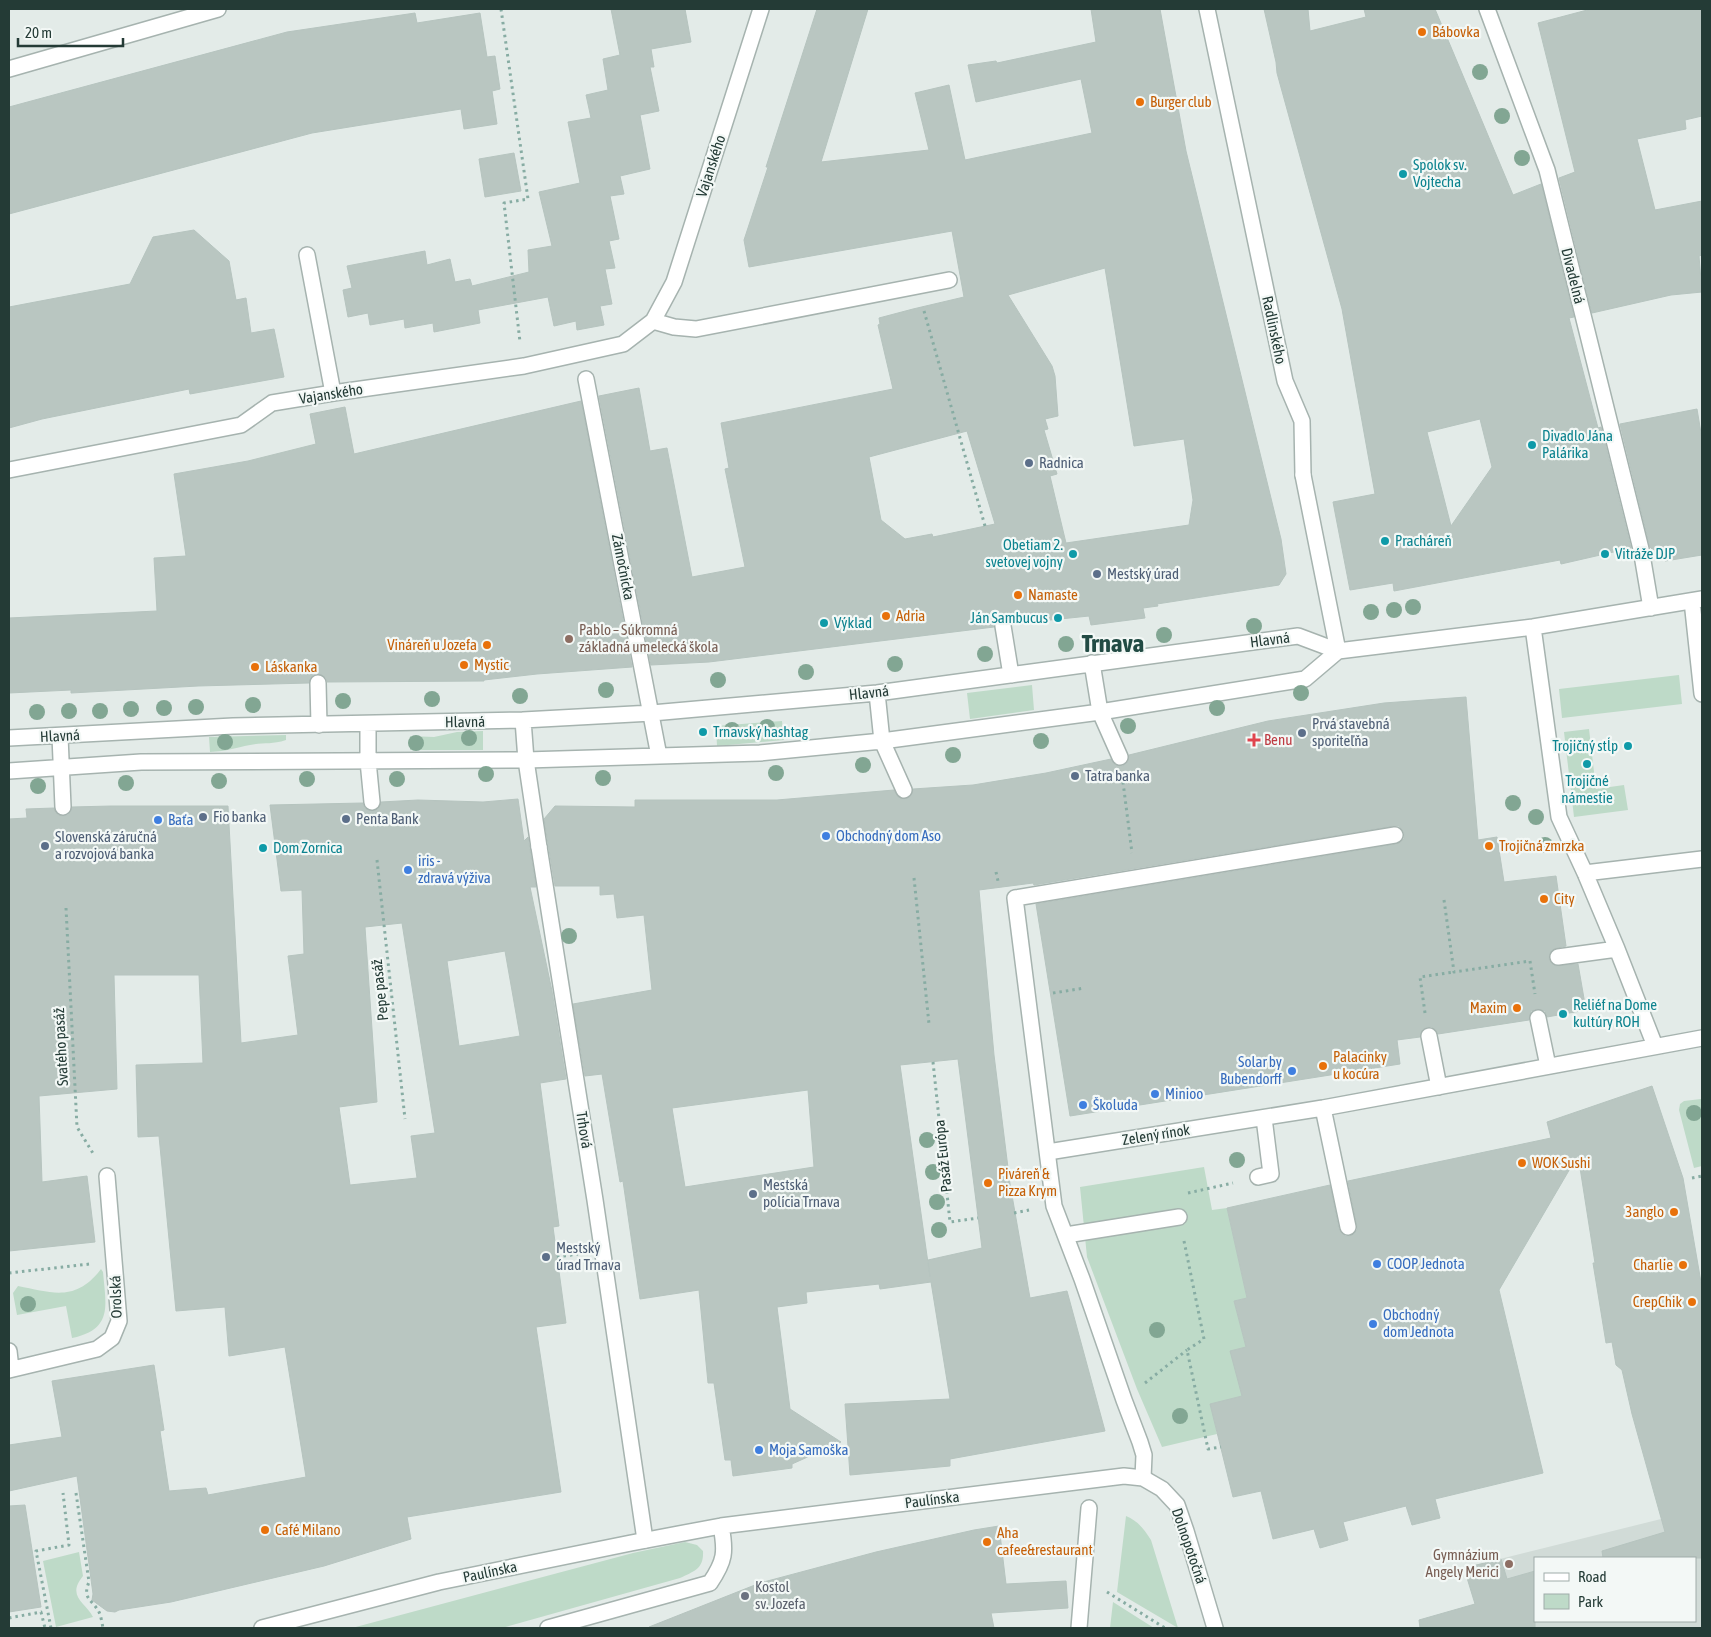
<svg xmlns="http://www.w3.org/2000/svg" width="1711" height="1637" font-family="'Asap Condensed',sans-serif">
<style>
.built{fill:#d1dbd7;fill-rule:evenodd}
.green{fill:#bedac8}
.building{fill:#b9c6c1;stroke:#b6c4bf;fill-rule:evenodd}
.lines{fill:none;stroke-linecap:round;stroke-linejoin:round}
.service-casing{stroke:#a6b3af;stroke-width:18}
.pedestrian-casing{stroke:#a6b3af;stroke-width:18}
.minor-casing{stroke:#a6b3af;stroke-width:18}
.path{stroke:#87aca3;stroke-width:3;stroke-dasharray:2.5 4;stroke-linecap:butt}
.service{stroke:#fff;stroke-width:15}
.pedestrian{stroke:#fff;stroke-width:15}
.minor{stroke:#fff;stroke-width:15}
.tree{fill:#82a693}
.food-dot{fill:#e8710a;stroke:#f3f8f6;stroke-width:2}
.culture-dot{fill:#0f9aa8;stroke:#f3f8f6;stroke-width:2}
.service-dot{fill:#5c6f8a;stroke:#f3f8f6;stroke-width:2}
.education-dot{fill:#8d6e63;stroke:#f3f8f6;stroke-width:2}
.health-dot{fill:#e0444e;stroke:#f3f8f6;stroke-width:2}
.shop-dot{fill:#3f7fe0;stroke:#f3f8f6;stroke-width:2}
.worship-dot{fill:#6b7280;stroke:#f3f8f6;stroke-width:2}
.labels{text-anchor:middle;stroke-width:4.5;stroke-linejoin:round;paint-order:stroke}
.food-label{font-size:15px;fill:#c56008;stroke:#f3f8f6;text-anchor:start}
.culture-label{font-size:15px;fill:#0d838f;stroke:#f3f8f6;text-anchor:start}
.street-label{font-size:15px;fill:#243b36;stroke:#f3f8f6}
.service-label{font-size:15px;fill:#4e5e75;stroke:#f3f8f6;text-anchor:start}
.education-label{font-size:15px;fill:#785e54;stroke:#f3f8f6;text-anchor:start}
.health-label{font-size:15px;fill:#be3a42;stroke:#f3f8f6;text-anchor:start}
.shop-label{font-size:15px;fill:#366cbe;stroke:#f3f8f6;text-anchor:start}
.worship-label{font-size:15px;fill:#5b616d;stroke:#f3f8f6;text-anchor:start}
.town-label{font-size:25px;font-weight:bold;fill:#224b44;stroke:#f3f8f6}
</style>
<rect width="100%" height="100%" fill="#e3ebe8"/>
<!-- built -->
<path class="built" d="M1702 1506V1628H1483L1464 1568 1661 1519ZM1535 1558H1695V1621H1535Z"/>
<!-- green -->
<path class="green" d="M1679 675 1682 704 1562 718 1559 689Z
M1032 685 1034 710 970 719 967 693Z
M782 721 784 740 717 746 716 726Z
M1589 729 1596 789 1624 785 1628 810 1574 817 1564 732Z
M483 731V750H410V736L434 737 457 732Z
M286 735V740C271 745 264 742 250 745 235 748 227 751 210 752L209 737Z
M1701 1099 1702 1166 1694 1168 1679 1110 1680 1104 1684 1101Z
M1204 1167 1212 1210 1227 1208 1247 1298 1234 1301 1246 1347 1231 1351 1242 1396 1211 1404 1217 1434 1162 1447 1137 1389 1087 1257 1080 1187Z
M101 1269 103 1272C106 1306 113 1329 72 1338L66 1306 17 1315 13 1293 18 1286C53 1293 76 1302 101 1269Z
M1126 1516C1138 1521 1144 1529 1151 1540L1178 1628 1117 1592Z
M685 1542 697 1545 703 1551C704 1569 694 1571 680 1578L502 1628H352L633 1553Z
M79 1552 83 1576C66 1597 86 1602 93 1617L56 1627 43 1561Z
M1113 1602 1154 1628H1110Z"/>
<!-- building -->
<path class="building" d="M611 9H685L691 42 651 49 654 67H650L659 111 640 115 650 169 620 176 624 194 610 196 619 239 609 241 615 268 605 269 612 304 600 306 604 325 577 330 576 321 554 326 548 297 478 310 480 323 434 332 433 323 405 328 404 319 370 325 368 313 348 317 343 290 352 288 347 266 425 251 427 265 450 259 455 282 470 279 472 286 529 272 528 250 552 246 539 192 580 183 568 122 591 118 586 95 608 90 603 59 620 55Z
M817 9H868L821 162 929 150 915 93 949 85 965 160 1092 133 1081 79 976 102 968 65 996 61 997 63 1096 42 1091 9H1160L1186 151 1281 539 1286 574 1279 585 1157 604 1158 606 1143 608 1145 618 1091 625 1089 616 1012 624 1010 620 1002 617 997 619 994 627 709 662 651 665 599 396 639 388 650 451 667 448 692 577 745 567 725 469 729 468 721 423 893 389 878 325 880 324 879 318 913 309 964 297 952 231 749 267 744 240 768 167H766ZM1105 268 1134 446 1184 439 1193 500 1189 525 1066 543 1050 476 1057 474 1044 430 1048 429 1045 419 1058 416 1055 376 1052 366 1008 295ZM967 431 995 524 933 537 932 534 905 539 881 520 869 457Z
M1264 9H1308L1310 31 1366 17 1364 9H1435L1513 195 1541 184 1574 317 1569 318 1598 428 1601 427 1631 548 1561 564 1560 560 1394 591 1393 583 1350 590 1333 502 1375 494 1342 309 1277 73 1276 62ZM1480 419 1492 467 1451 526 1427 432Z
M1591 9H1702V116L1685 120 1686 129 1637 139 1655 210 1702 201V255L1699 256 1702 292 1671 295 1592 313 1559 178 1575 172 1538 23Z
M415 13 417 23 480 13 487 57 495 56 500 89 492 91 497 124 464 129 461 109 312 133 9 214V107L287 32Z
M514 153 521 191 485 197 479 159Z
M194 230 229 261 236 300 246 298 251 333 274 329 284 377 190 394 189 389 42 419 9 428V307L130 284 153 237Z
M581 401 632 667 537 674 484 680V681L327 682 326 678 318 674 313 675 309 683 198 686 71 693V690L9 693V618L157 611 154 558 186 556 174 474 248 461 316 444 310 414 345 407 354 454Z
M1697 409 1702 439V555L1665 561 1650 547 1620 424Z
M1466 697 1478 840 1497 837 1504 882 1556 876 1566 946 1553 949 1550 953 1549 959 1555 966 1578 964 1586 1010 1547 1017 1545 1011 1537 1009 1531 1011 1529 1020 1438 1034 1432 1027H1427L1423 1029 1420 1037 1397 1040 1400 1064 1070 1116 1036 904 1397 844 1404 839V833L1399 826H1393L1034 885 1033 883 979 890 994 1055 1010 1184 1030 1298 1067 1291 1105 1431 950 1459V1466L850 1475 845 1404 950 1399 931 1282 880 1289 879 1284 806 1292 807 1303 777 1307 790 1409 841 1442 792 1464V1468L733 1476 731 1460H725L714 1383H708L699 1290 640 1299 623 1181 620 1182 602 1074 585 1076 573 1004 652 990 644 915 617 918 614 894 600 895V886H555L544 819 555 806 635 807V800H777L894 790 898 797 904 799 911 796 913 789 973 785 1046 773 1111 759 1115 765 1123 766 1128 762 1129 755 1268 721 1384 703ZM958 1059 982 1248 928 1260 930 1277 900 1065ZM808 1090 814 1167 685 1187 672 1108Z
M518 799 524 841 528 837 536 887H530L552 991 566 1079 540 1083 559 1226 553 1227 566 1323 536 1327 561 1492 407 1517 411 1539 324 1566 171 1602 119 1610 115 1612 107 1611 92 1600 93 1594 77 1476 9 1491V1445L62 1437 52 1381 154 1365 164 1430 160 1431 169 1491 206 1488 208 1495 306 1477 285 1347 229 1356 225 1307 176 1311 159 1136 138 1137 136 1065 203 1063 199 975H114L117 1089 39 1096 42 1182 87 1176 95 1242 9 1251V819L27 818 26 809 54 808 58 815 63 816 68 815 72 807 111 806H228L241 1043 298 1035 288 956 304 954 302 890 281 891 270 805 363 803 365 808 372 811 378 809 381 802 418 800 483 802ZM402 923 435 1133 411 1136 417 1178 350 1185 339 1107 377 1102 365 927ZM505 951 520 1036 459 1046 447 961Z
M1652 1086 1683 1178 1702 1288V1558H1603L1602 1551 1665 1532 1632 1414 1622 1370 1616 1365 1612 1342 1606 1343 1593 1263H1595L1578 1155 1499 1290 1543 1473 1435 1499 1440 1518 1412 1525 1406 1506 1343 1522 1348 1540 1320 1548 1314 1529 1273 1539 1261 1491 1233 1497 1210 1404 1242 1396 1230 1351 1246 1347 1234 1301 1247 1298 1227 1208 1330 1185 1339 1229 1345 1236H1350L1357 1230V1226L1348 1181 1551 1138 1547 1122Z
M25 1505 41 1607 9 1612V1506Z
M999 1526 1006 1584 1066 1581 1068 1608 991 1613 994 1628H649V1627L760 1583 876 1552 974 1530Z
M1501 1559 1507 1579 1535 1571V1628H1420L1419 1620 1475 1604 1464 1568Z"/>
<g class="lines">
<defs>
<path id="service" d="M307 255 333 393
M539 847 595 1200 645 1540
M1066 1235 1179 1217
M1143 1478 1144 1455 1140 1442 1124 1400 1082 1279 1054 1206 1015 898 1395 835
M1079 1628 1089 1508"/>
<path id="pedestrian" d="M1487 9 1547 170 1641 549 1651 608
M586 379 659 756
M1303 475 1338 651
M1692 601 1702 694
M1003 626 1011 675
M1533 627 1559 817 1585 873 1617 949 1655 1046
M1092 663 1100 712 1120 757
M318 683 319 725
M877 693 882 741 904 790
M523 720 526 760 539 847
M368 724V761L372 802
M60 736 63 807
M9 738 233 726 523 720 652 713 877 693 1298 636 1338 651 1533 627 1702 599
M9 771 141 762 526 760 760 753 882 741 1100 712 1305 679 1338 651
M1585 873 1702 859
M1558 957 1617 949
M1538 1018 1548 1066
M1429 1036 1439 1087
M1323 1108 1348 1227
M1048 1152 1323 1108 1702 1038
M1258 1177 1271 1174 1264 1118"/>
<path id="minor" d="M1207 9 1285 381 1302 421 1303 475
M9 69 218 9
M653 321 674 327 696 329 949 280
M9 470 241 425 272 403 333 393 524 366 623 344 653 321 674 282 761 9
M9 1351 11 1369
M9 1370 97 1349 112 1338 119 1321 107 1176
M262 1628 439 1582 631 1543 721 1526 1124 1476 1143 1478 1162 1489 1177 1505 1186 1531 1215 1628
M548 1628 710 1583C725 1561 726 1552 721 1526"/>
</defs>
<!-- service casing -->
<use href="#service" class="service-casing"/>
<!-- pedestrian casing -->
<use href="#pedestrian" class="pedestrian-casing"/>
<!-- minor casing -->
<use href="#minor" class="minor-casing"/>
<!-- path -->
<path class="path" d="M501 9 528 199 504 203 520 342
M924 311 985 526
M1123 782 1132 853
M377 860 405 1119
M996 872 998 881
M914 878 929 1024
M1444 900 1454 972 1530 961
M66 908 77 1127 94 1155
M1530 961 1535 994
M1053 993 1085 988
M1425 1013 1420 977 1454 972
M933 1062 950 1222 978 1218
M1692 1178 1702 1176
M1188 1193 1233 1183
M1014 1213 1029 1210
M1184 1241 1204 1339 1187 1350 1208 1449 1221 1447
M557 1257 578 1254
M9 1273 90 1264
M1145 1383 1187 1350
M76 1493 89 1582C82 1599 92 1599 99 1612 101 1616 102 1623 103 1628
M1107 1592 1165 1628
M9 1618 41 1612 45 1628
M51 1628 36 1551 69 1545 63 1493"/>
<!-- service -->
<use href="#service" class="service"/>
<!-- pedestrian -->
<use href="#pedestrian" class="pedestrian"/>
<!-- minor -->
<use href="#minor" class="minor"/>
</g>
<!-- trees -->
<g class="tree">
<circle cx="1480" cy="72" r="8"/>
<circle cx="1502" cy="116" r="8"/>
<circle cx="1522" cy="158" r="8"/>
<circle cx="1413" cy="607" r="8"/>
<circle cx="1394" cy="610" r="8"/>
<circle cx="1371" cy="612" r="8"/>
<circle cx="1254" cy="626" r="8"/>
<circle cx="1164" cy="635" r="8"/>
<circle cx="1066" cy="644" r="8"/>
<circle cx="985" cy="654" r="8"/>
<circle cx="895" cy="664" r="8"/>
<circle cx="806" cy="672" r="8"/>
<circle cx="718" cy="680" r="8"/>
<circle cx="606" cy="690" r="8"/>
<circle cx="1301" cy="693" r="8"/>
<circle cx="520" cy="696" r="8"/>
<circle cx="432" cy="699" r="8"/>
<circle cx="343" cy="701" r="8"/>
<circle cx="253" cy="705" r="8"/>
<circle cx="196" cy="707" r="8"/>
<circle cx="164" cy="708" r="8"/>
<circle cx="1217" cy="708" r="8"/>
<circle cx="131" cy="709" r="8"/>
<circle cx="69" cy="711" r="8"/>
<circle cx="100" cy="711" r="8"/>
<circle cx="37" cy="712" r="8"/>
<circle cx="1128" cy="726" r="8"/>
<circle cx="767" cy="727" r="8"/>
<circle cx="732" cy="730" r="8"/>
<circle cx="469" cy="738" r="8"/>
<circle cx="1041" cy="741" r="8"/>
<circle cx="225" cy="742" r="8"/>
<circle cx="416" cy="743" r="8"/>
<circle cx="953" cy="755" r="8"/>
<circle cx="863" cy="765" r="8"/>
<circle cx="776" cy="773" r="8"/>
<circle cx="486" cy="774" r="8"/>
<circle cx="603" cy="778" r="8"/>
<circle cx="307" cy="779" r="8"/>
<circle cx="397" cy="779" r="8"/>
<circle cx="219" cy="781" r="8"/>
<circle cx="126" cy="783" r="8"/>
<circle cx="38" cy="786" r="8"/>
<circle cx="1513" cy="803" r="8"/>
<circle cx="1536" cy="817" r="8"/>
<circle cx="1545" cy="845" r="8"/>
<circle cx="569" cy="936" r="8"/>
<circle cx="1694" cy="1113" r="8"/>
<circle cx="927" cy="1140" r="8"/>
<circle cx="1237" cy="1160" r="8"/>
<circle cx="933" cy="1172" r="8"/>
<circle cx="937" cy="1202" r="8"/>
<circle cx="939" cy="1230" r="8"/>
<circle cx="28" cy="1304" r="8"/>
<circle cx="1157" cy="1330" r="8"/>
<circle cx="1180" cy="1416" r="8"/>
</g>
<!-- markers -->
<g class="food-dot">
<circle cx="1422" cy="32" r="5"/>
<circle cx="1140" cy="102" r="5"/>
<circle cx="1018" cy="595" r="5"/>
<circle cx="886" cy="616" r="5"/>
<circle cx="487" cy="645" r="5"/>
<circle cx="464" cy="665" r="5"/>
<circle cx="255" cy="667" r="5"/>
<circle cx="1489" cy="846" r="5"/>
<circle cx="1544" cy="899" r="5"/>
<circle cx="1517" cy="1008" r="5"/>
<circle cx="1323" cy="1066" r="5"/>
<circle cx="1522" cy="1163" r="5"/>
<circle cx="988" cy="1183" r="5"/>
<circle cx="1674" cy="1212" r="5"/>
<circle cx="1683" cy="1265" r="5"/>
<circle cx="1692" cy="1302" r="5"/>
<circle cx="265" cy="1530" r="5"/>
<circle cx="987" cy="1542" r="5"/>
</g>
<g class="culture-dot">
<circle cx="1403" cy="174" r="5"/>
<circle cx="1532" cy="445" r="5"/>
<circle cx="1385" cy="541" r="5"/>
<circle cx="1073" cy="554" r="5"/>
<circle cx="1605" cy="554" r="5"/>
<circle cx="1058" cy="618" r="5"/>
<circle cx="824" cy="623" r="5"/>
<circle cx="703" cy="732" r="5"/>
<circle cx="1628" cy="746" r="5"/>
<circle cx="1587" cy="764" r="5"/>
<circle cx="263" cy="848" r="5"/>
<circle cx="1563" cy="1014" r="5"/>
</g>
<g class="service-dot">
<circle cx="1029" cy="463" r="5"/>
<circle cx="1097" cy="574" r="5"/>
<circle cx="1302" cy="733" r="5"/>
<circle cx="1075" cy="776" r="5"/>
<circle cx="203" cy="817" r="5"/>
<circle cx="346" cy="819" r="5"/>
<circle cx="45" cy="846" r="5"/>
<circle cx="753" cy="1194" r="5"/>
<circle cx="546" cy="1257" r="5"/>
</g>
<g class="education-dot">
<circle cx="569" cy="639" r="5"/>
<circle cx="1509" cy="1564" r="5"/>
</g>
<path class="health-dot" d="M1251.5 732.5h5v5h5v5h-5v5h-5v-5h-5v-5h5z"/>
<g class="shop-dot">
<circle cx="158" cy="820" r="5"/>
<circle cx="826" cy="836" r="5"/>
<circle cx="408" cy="870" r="5"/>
<circle cx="1292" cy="1071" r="5"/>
<circle cx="1155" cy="1094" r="5"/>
<circle cx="1083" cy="1105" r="5"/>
<circle cx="1377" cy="1264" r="5"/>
<circle cx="1373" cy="1324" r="5"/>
<circle cx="759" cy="1450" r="5"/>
</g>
<circle class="worship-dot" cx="745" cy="1596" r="5"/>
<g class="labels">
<!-- food labels -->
<g class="food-label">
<text x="1432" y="37">Bábovka</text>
<text x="1150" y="107">Burger club</text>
<text x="1028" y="600">Namaste</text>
<text x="896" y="621">Adria</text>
<text x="477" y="650" text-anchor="end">Vináreň u Jozefa</text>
<text x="474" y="670">Mystic</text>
<text x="265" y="672">Láskanka</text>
<text x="1499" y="851">Trojičná zmrzka</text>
<text x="1554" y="904">City</text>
<text x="1507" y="1013" text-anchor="end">Maxim</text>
<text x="1333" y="1062">Palacinky<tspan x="1333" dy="17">u kocúra</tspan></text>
<text x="1532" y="1168">WOK Sushi</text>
<text x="998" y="1179">Piváreň &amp;<tspan x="998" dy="17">Pizza Krym</tspan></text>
<text x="1664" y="1217" text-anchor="end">3anglo</text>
<text x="1673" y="1270" text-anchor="end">Charlie</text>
<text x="1682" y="1307" text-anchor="end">CrepChik</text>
<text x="275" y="1535">Café Milano</text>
<text x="997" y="1538">Aha<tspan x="997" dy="17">cafee&amp;restaurant</tspan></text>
</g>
<!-- culture labels -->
<g class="culture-label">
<text x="1413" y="170">Spolok sv.<tspan x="1413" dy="17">Vojtecha</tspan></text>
<text x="1542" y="441">Divadlo Jána<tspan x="1542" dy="17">Palárika</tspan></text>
<text x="1395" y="546">Pracháreň</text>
<text x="1063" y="550" text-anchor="end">Obetiam 2.<tspan x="1063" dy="17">svetovej vojny</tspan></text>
<text x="1615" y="559">Vitráže DJP</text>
<text x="1048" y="623" text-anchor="end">Ján Sambucus</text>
<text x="834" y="628">Výklad</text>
<text x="713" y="737">Trnavský hashtag</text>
<text x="1618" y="751" text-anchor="end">Trojičný stĺp</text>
<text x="1587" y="786" text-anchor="middle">Trojičné<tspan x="1587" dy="17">námestie</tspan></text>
<text x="273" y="853">Dom Zornica</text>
<text x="1573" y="1010">Reliéf na Dome<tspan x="1573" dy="17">kultúry ROH</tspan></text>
</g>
<!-- street labels -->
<g class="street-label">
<text transform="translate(711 166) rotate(-72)" y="5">Vajanského</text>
<text transform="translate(1573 276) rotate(76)" y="5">Divadelná</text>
<text transform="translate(1274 330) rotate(78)" y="5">Radlinského</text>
<text transform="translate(331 394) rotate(-9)" y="5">Vajanského</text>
<text transform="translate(623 567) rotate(79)" y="5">Zámočnícka</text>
<text transform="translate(1270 640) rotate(-7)" y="5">Hlavná</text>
<text transform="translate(869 693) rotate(-6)" y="5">Hlavná</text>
<text transform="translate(465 722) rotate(-1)" y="5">Hlavná</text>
<text transform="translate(60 736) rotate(-3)" y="5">Hlavná</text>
<text transform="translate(380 990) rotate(-96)" y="5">Pepe pasáž</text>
<text transform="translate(61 1047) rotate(-93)" y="5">Svatého pasáž</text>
<text transform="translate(584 1130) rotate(81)" y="5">Trhová</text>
<text transform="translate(1156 1135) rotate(-9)" y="5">Zelený rínok</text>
<text transform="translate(943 1156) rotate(-96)" y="5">Pasáž Európa</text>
<text transform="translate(116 1297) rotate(-92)" y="5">Orolská</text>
<text transform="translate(932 1500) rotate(-7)" y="5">Paulínska</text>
<text transform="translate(1189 1546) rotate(71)" y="5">Dolnopotočná</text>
<text transform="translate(490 1572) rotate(-12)" y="5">Paulínska</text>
</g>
<!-- service labels -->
<g class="service-label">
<text x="1039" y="468">Radnica</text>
<text x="1107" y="579">Mestský úrad</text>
<text x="1312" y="729">Prvá stavebná<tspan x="1312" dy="17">sporiteľňa</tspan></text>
<text x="1085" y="781">Tatra banka</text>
<text x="213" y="822">Fio banka</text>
<text x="356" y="824">Penta Bank</text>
<text x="55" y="842">Slovenská záručná<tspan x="55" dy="17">a rozvojová banka</tspan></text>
<text x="763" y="1190">Mestská<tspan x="763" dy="17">polícia Trnava</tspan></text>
<text x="556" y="1253">Mestský<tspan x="556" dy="17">úrad Trnava</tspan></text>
</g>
<!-- education labels -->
<g class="education-label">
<text x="579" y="635">Pablo – Súkromná<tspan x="579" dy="17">základná umelecká škola</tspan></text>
<text x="1499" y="1560" text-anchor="end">Gymnázium<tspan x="1499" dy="17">Angely Merici</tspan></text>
</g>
<!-- health labels -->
<g class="health-label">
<text x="1264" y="745">Benu</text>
</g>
<!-- shop labels -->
<g class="shop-label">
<text x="168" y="825">Baťa</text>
<text x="836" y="841">Obchodný dom Aso</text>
<text x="418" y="866">iris -<tspan x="418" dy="17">zdravá výživa</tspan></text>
<text x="1282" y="1067" text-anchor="end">Solar by<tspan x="1282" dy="17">Bubendorff</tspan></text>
<text x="1165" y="1099">Minioo</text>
<text x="1093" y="1110">Školuda</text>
<text x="1387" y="1269">COOP Jednota</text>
<text x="1383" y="1320">Obchodný<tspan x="1383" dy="17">dom Jednota</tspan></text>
<text x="769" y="1455">Moja Samoška</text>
</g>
<!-- worship labels -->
<g class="worship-label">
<text x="755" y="1592">Kostol<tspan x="755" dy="17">sv. Jozefa</tspan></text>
</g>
<!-- town labels -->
<g class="town-label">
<text x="1113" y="652">Trnava</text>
</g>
</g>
<!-- border -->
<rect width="1711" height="1637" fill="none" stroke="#243b36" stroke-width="20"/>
<!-- legend -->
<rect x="1534" y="1557" width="162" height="65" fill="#f3f8f6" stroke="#a0aca9"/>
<rect x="1544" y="1573" width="25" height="8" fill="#ffffff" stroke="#a0aca9"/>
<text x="1578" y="1582" font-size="15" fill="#243b36">Road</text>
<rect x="1544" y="1594" width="25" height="15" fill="#bedac8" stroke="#a0aca9"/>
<text x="1578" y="1607" font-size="15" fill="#243b36">Park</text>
<!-- scale -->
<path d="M18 38v8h105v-8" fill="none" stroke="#243b36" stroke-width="2.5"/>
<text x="25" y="38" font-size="15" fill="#243b36" stroke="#f3f8f6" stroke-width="4" paint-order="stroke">20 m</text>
</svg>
